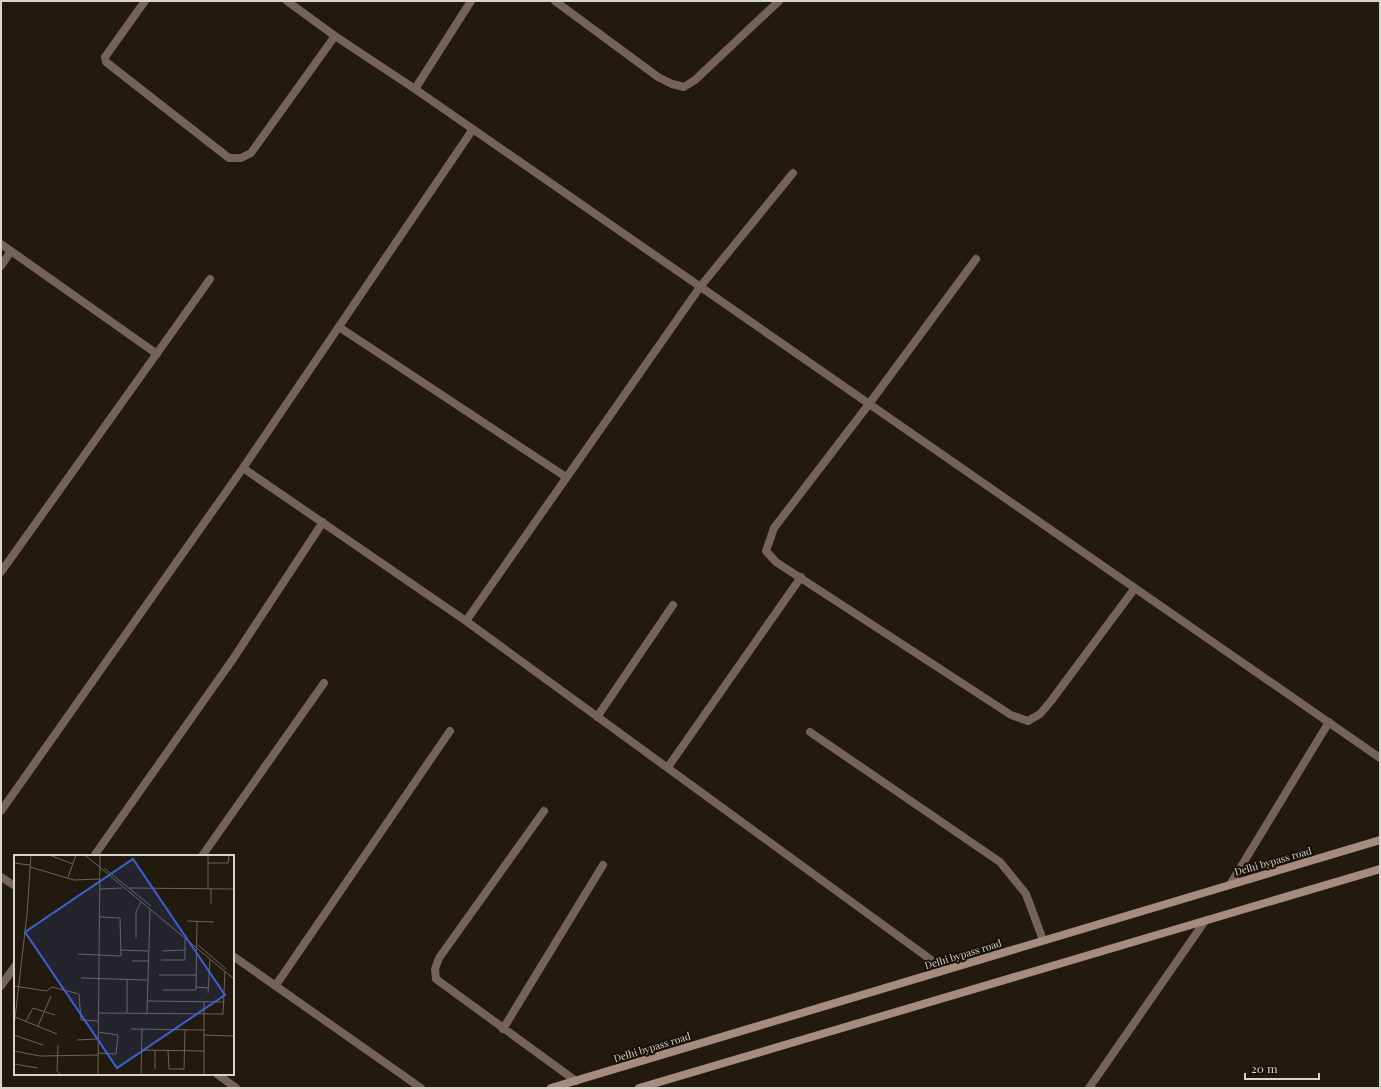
<svg xmlns="http://www.w3.org/2000/svg" width="1381" height="1089" font-family="'Playfair Display',serif">
<style>
.lines{fill:none;stroke-linecap:round;stroke-linejoin:round}
.street{stroke:#74625b;stroke-width:8}
.secondary{stroke:#a78b7f;stroke-width:8}
.labels{text-anchor:middle;stroke-width:4;stroke-linejoin:round;paint-order:stroke}
.street-label{font-size:10px;fill:#d9d4cd;stroke:#181107}
.inset-road{fill:none;stroke:#6b645b;stroke-width:1}
.view{fill:#3962d6;fill-opacity:0.15;stroke:#3962d6;stroke-width:2}
.inset-edge{fill:none;stroke:#d9d4cd;stroke-width:2}
</style>
<rect width="100%" height="100%" fill="#221a0f"/>
<g class="lines">
<!-- street -->
<path class="street" d="M145 1 105 57 106 62 229 158H241L251 153 335 36
M287 1 335 36 415 89 1380 758
M555 1 658 77 672 84 684 87 695 80 779 1
M415 89 471 1
M1 244 157 354
M976 259 869 404 774 528 766 551 776 562 1011 715 1028 721 1040 714 1051 701 1135 588
M1 266 11 251
M339 327 566 477
M243 468 466 621 945 970
M1 572 210 279
M466 621 700 287 793 173
M597 717 673 605
M810 732 1000 862 1026 894 1043 940
M668 767 801 577
M1 811 243 468 473 129
M544 811 439 958 435 969 436 979 576 1081
M94 856 233 659 323 522
M202 856 324 683
M1 877 15 886
M1231 883 1329 722
M233 956 421 1088
M276 985 450 731
M1 986 15 966
M503 1029 603 865
M217 1074 236 1088
M1089 1088 1205 921"/>
<!-- secondary -->
<path class="secondary" d="M551 1088 1380 840
M639 1088 1380 869"/>
</g>
<g class="labels">
<!-- street labels -->
<g class="street-label">
<text transform="translate(1273 861) rotate(-16)" y="4">Delhi bypass road</text>
<text transform="translate(963 954) rotate(-17)" y="4">Delhi bypass road</text>
<text transform="translate(652 1047) rotate(-17)" y="4">Delhi bypass road</text>
</g>
</g>
<!-- overview -->
<g transform="translate(14 855)">
<rect width="220" height="220" fill="#221a0f"/>
<path class="inset-road" d="M35 0 59 9M71 0 220 124M194 0V34M0 8 16 10M194 8H214L215 0M16 12 60 25 86 24M90 13 137 51M54 22 62 0M115 33 220 34M86 34 108 33M197 34V49M173 66 200 67M122 84V57L127 47M184 90 212 114M107 95 134 96M148 96 171 95M64 99 107 101 106 63 86 62M147 105H171V84M118 106H134M145 120H182M67 123 133 125M113 125V158M0 131 33 136 38 132 65 139 67 165 84 166M182 132 194 133M149 135H182L183 66M194 138 196 104M133 146 211 147M190 147V220M84 158 209 159 211 116M133 158 136 55M1 162 43 179M12 166 19 153 41 160M24 171 37 141M0 172 13 59 17 0M117 174 190 175M0 180 29 190M190 180 220 181M63 185 84 184M44 190 43 216 47 220M127 195 190 196M141 195V214M154 195 155 214H170L171 175M0 196 26 201 84 200M84 198 102 199 104 180 84 177M0 209 24 213M84 220 86 0M127 220 128 174"/>
<path class="view" d="M119 4 211 140 103 213 11 77Z"/>
<rect width="220" height="220" class="inset-edge"/>
</g>
<!-- border -->
<rect width="1381" height="1089" fill="none" stroke="#d9d4cd" stroke-width="4"/>
<!-- scale -->
<path d="M1245 1073v6h74v-6" fill="none" stroke="#d9d4cd" stroke-width="2"/>
<text x="1251" y="1073" font-size="12" fill="#d9d4cd" stroke="#181107" stroke-width="3" paint-order="stroke">20 m</text>
</svg>
